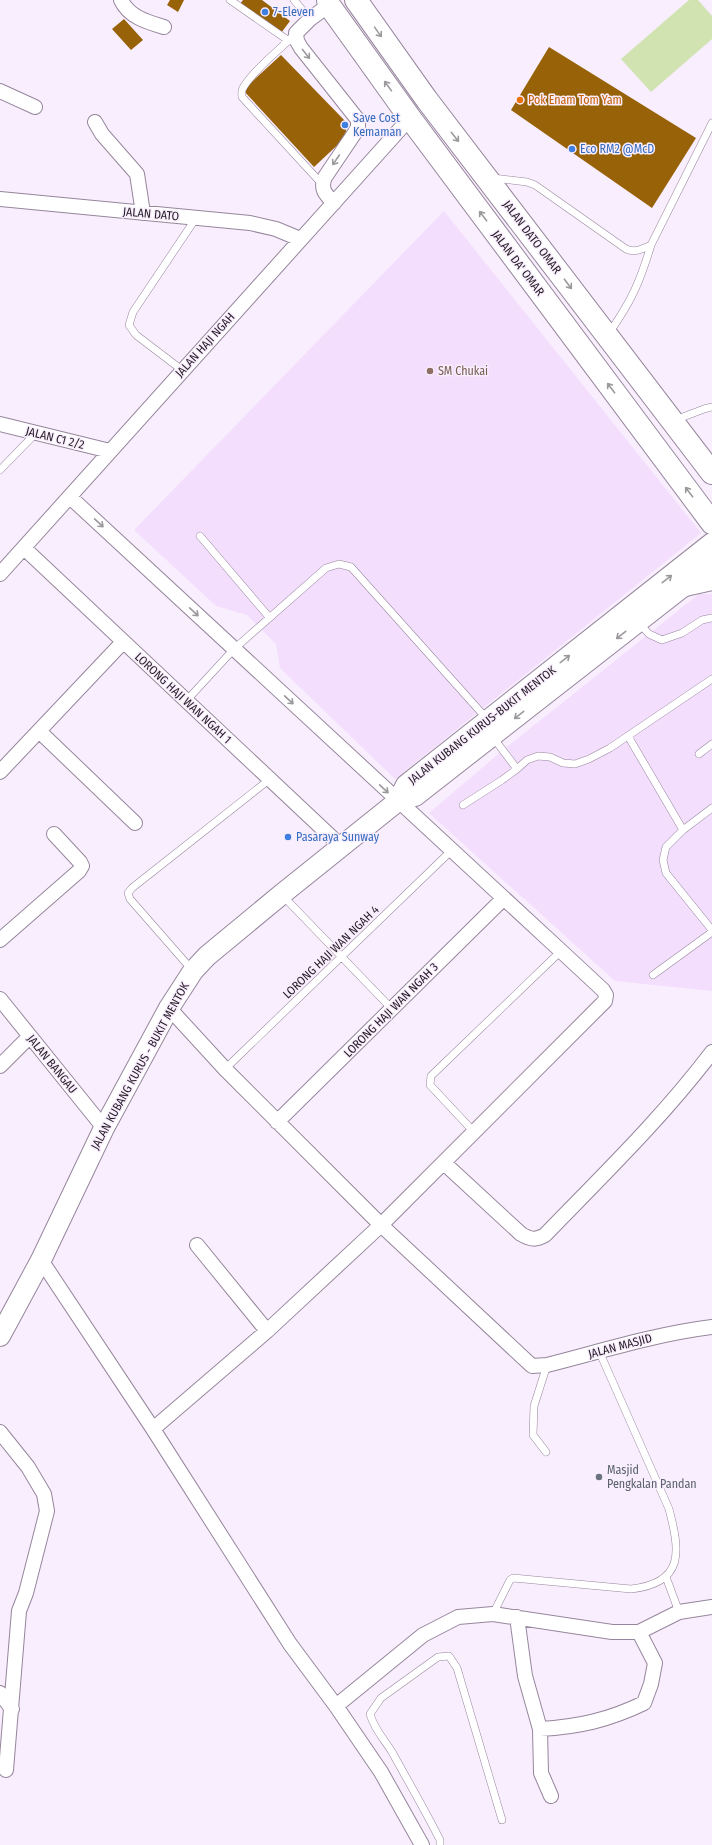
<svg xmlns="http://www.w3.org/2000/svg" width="712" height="1845" font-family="'Fira Sans Condensed',sans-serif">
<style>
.built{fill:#f4defd}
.green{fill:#d0e3b0}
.building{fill:#976208}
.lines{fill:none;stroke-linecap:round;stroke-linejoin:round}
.lane-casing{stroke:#96869d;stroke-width:8}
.street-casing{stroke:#96869d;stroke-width:16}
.secondary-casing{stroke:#96869d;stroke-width:22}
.highway-casing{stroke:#96869d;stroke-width:24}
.lane{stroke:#fff;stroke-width:7}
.street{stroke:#fff;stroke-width:14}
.secondary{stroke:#fff;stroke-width:20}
.highway{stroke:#fff;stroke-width:22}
.oneway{stroke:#9c999d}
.shop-dot{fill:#3f7fe0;stroke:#f9eefd;stroke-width:1.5}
.food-dot{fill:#e8710a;stroke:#f9eefd;stroke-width:1.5}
.education-dot{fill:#8d6e63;stroke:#f9eefd;stroke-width:1.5}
.worship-dot{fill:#6b7280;stroke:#f9eefd;stroke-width:1.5}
.labels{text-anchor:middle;stroke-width:3;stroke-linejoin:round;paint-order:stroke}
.shop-label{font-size:12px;fill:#366cbe;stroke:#f9eefd;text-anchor:start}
.food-label{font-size:12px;fill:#c56008;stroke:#f9eefd;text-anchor:start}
.street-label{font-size:12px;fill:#231c25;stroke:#f9eefd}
.education-label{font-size:12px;fill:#785e54;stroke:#f9eefd;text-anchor:start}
.worship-label{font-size:12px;fill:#5b616d;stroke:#f9eefd;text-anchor:start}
</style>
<rect width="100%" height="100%" fill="#f9eefd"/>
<!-- built -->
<path class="built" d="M444 211 701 533 395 779 280 668 276 644 247 615 216 606 134 530Z
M699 594H712V991L615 981 429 813 503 750Z"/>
<!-- green -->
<path class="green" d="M689 0H698L712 16V39L651 92 621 59Z"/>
<!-- building -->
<path class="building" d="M170 0H184L178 12 167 5Z
M243 0H262L290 21 281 33 240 4Z
M124 19 143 40 131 50 112 29Z
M549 47 696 138 652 208 511 110Z
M281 55 347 123 345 138 314 167 243 90Z"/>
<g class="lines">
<defs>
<path id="lane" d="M230 0 289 41
M294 0 310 19
M296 33C281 49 253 70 243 88 241 91 242 94 242 97L322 184
M493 178 527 182 535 185 626 249C635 253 642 249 651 245L712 123
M609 333C631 302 640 282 651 245
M182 370 136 335 129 325 133 312 196 218
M675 420 704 409 712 407
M0 470 35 434
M200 536 269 617
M638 622 649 634 662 640 682 633 702 620 712 618
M187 700 234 649 326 568 339 564 351 567 487 719
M628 736 683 830
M699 754 712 744
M517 769 527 760 538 756 550 757 563 763 575 764 589 759 610 748 712 679
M463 805 502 780 517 769 492 736
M712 808 683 830 666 847 663 860 666 873 712 930
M283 896 392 1009
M193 971 130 899 128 893 132 888 270 779
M653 975 712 932
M225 1069 452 850
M474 1132 430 1085 431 1076 561 951
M546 1452 533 1435 534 1406 547 1365
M666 1577 679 1612
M493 1614 510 1580 513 1578 631 1589C685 1583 680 1551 669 1509L599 1351
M440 1845V1840C425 1810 408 1781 392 1752 384 1739 374 1729 370 1714L381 1698 438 1657 449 1656 457 1668 502 1820"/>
<path id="street" d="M121 0C129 17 147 22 164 27
M329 5 310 19 296 33 297 41 301 48 358 120V127L354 134 325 177C320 189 325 194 334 203
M0 91 35 107
M95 122 102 134 137 174 143 213
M0 199 250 223 276 229 300 239
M0 424 110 451
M70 497 561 951 603 990 606 995 605 1001 381 1225 267 1331 153 1429
M24 548 342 847
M0 574 410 118
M39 731 135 823
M0 772 123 642
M0 940 79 871 82 866 80 862 54 834
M0 999 104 1128
M169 1008 225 1069 381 1225 532 1366 547 1365C602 1351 656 1334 712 1327
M0 1066 29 1037
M277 1122 504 898
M444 1163 521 1234C531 1240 536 1240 545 1235 603 1175 662 1118 712 1052
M197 1245 267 1331
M41 1260 153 1429 290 1644 336 1706 381 1772 422 1845
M0 1432 28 1467 44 1494 47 1511 26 1593 19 1611 6 1770
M517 1617 525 1676 540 1729 541 1773 551 1796
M0 1693 12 1709
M336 1706 423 1635 458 1617 493 1614 612 1632H639L679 1612 712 1607
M540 1729C578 1727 609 1720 644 1703L651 1684 655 1663 639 1632"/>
<path id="secondary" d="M398 801 406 785 712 543
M0 1336 41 1260 104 1128 169 1008 193 971 207 956 282 894 398 801 415 796 712 564"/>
<path id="highway" d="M328 0 329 5 410 118 712 523
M356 0 427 100 712 473
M685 585 712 579"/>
</defs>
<!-- lane casing -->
<use href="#lane" class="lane-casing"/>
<!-- street casing -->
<use href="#street" class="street-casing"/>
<!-- secondary casing -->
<use href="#secondary" class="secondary-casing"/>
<!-- highway casing -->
<use href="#highway" class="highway-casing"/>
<!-- lane -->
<use href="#lane" class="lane"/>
<!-- street -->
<use href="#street" class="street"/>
<!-- secondary -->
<use href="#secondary" class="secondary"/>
<!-- highway -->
<use href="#highway" class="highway"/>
</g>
<!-- one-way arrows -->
<defs><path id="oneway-shaft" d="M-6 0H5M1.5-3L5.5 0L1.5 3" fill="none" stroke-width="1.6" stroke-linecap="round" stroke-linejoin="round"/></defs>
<g class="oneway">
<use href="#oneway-shaft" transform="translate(378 32) rotate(55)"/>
<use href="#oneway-shaft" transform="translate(306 54) rotate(52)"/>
<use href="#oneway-shaft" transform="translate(388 86) rotate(-126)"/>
<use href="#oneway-shaft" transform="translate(455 137) rotate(52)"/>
<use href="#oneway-shaft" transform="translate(336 160) rotate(124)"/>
<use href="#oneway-shaft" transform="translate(483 216) rotate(-127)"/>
<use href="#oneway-shaft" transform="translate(568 284) rotate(53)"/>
<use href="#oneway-shaft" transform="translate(611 388) rotate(-127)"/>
<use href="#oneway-shaft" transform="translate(689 492) rotate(-127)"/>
<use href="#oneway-shaft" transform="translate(99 523) rotate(43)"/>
<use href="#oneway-shaft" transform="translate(667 579) rotate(-38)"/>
<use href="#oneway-shaft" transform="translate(194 612) rotate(43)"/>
<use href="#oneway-shaft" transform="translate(621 635) rotate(142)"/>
<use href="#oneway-shaft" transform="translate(565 659) rotate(-38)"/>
<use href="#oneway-shaft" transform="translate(289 700) rotate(43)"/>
<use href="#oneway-shaft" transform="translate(519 715) rotate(142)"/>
<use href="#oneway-shaft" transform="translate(384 789) rotate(43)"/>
</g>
<!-- markers -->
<g class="shop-dot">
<circle cx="265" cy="12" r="4"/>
<circle cx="345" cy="125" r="4"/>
<circle cx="572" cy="149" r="4"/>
<circle cx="288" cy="837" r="4"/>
</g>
<circle class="food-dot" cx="520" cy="100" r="4"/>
<circle class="education-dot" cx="430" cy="371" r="4"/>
<circle class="worship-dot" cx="599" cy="1477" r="4"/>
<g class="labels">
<!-- shop labels -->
<g class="shop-label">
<text x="273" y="16">7-Eleven</text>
<text x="353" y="122">Save Cost<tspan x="353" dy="14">Kemaman</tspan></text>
<text x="580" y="153">Eco RM2 @McD</text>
<text x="296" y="841">Pasaraya Sunway</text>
</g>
<!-- food labels -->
<g class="food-label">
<text x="528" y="104">Pok Enam Tom Yam</text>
</g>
<!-- street labels -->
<g class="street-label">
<text transform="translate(151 214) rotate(5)" y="4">JALAN DATO</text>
<text transform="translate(532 237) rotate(53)" y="4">JALAN DATO OMAR</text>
<text transform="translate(518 263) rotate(53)" y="4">JALAN DA' OMAR</text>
<text transform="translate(205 345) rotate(-48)" y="4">JALAN HAJI NGAH</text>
<text transform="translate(55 438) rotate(14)" y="4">JALAN C1 2/2</text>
<text transform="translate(183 698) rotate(43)" y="4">LORONG HAJI WAN NGAH 1</text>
<text transform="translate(482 725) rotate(-38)" y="4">JALAN KUBANG KURUS-BUKIT MENTOK</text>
<text transform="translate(331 952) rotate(-44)" y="4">LORONG HAJI WAN NGAH 4</text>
<text transform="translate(391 1010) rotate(-45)" y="4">LORONG HAJI WAN NGAH 3</text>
<text transform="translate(52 1064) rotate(51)" y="4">JALAN BANGAU</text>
<text transform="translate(140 1066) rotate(-61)" y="4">JALAN KUBANG KURUS - BUKIT MENTOK</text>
<text transform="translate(620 1346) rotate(-15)" y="4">JALAN MASJID</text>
</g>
<!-- education labels -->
<g class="education-label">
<text x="438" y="375">SM Chukai</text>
</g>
<!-- worship labels -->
<g class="worship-label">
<text x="607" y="1474">Masjid<tspan x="607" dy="14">Pengkalan Pandan</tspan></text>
</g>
</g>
</svg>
